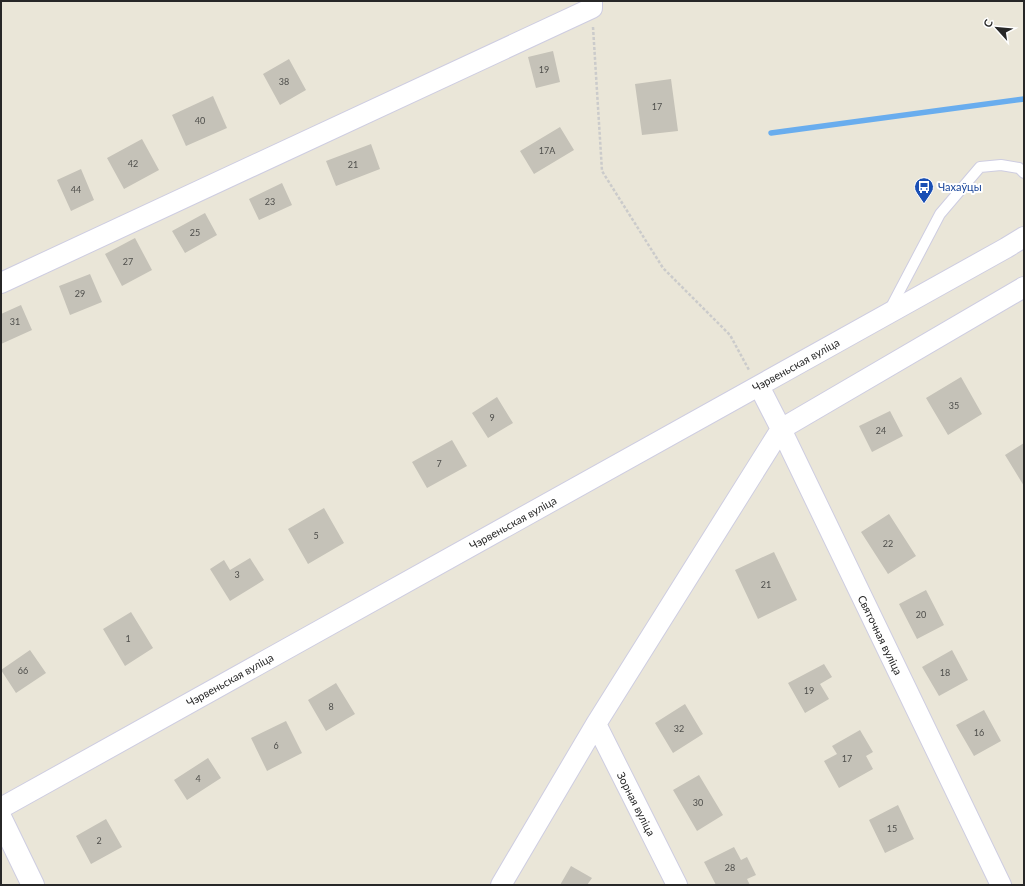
<svg xmlns="http://www.w3.org/2000/svg" width="1025" height="886" font-family="Lato,sans-serif">
<style>
.lines{fill:none;stroke-linecap:round;stroke-linejoin:round}
.stream{stroke:#69adee;stroke-width:5.5}
.building{fill:#c5c2b8}
.lane-casing{stroke:#cecde1;stroke-width:12}
.street-casing{stroke:#cecde1;stroke-width:22}
.secondary-casing{stroke:#cecde1;stroke-width:24}
.path{stroke:#cbcbcb;stroke-width:2.5;stroke-dasharray:3 2;stroke-linecap:butt}
.lane{stroke:#fff;stroke-width:10}
.street{stroke:#fff;stroke-width:20}
.secondary{stroke:#fff;stroke-width:22}
.labels{text-anchor:middle;stroke-width:4;stroke-linejoin:round;paint-order:stroke}
.number-label{font-size:9px;fill:#4e4e4b}
.transit-label{font-size:11px;fill:#164399;stroke:#fff;text-anchor:start}
.street-label{font-size:11px;fill:#272727;stroke:#fff}
</style>
<rect width="100%" height="100%" fill="#eae6d8"/>
<g class="lines">
<!-- stream -->
<path class="stream" d="M771 133 1024 99"/>
</g>
<!-- building -->
<path class="building" d="M553 51 560 82 536 88 528 57Z
M289 59 306 90 280 105 263 74Z
M671 79 678 131 642 135 635 84Z
M213 96 227 128 186 146 172 115Z
M560 127 574 150 534 174 520 151Z
M142 139 159 170 124 189 107 158Z
M371 144 380 169 336 186 326 161Z
M81 169 94 200 71 211 57 180Z
M282 183 292 205 259 220 249 199Z
M205 213 217 235 185 253 172 231Z
M135 238 152 270 122 286 105 254Z
M90 274 102 302 70 315 59 286Z
M21 305 32 330 1 344V314Z
M961 377 982 414 948 435 926 398Z
M497 397 513 423 488 438 472 413Z
M890 411 903 436 872 452 859 426Z
M452 440 467 466 427 488 412 462Z
M1024 443V486L1005 455Z
M324 508 344 543 308 564 288 529Z
M889 514 916 556 888 574 861 532Z
M774 552 797 600 758 619 735 570Z
M250 558 264 580 230 601 210 569 224 560 230 570Z
M926 590 944 625 917 639 899 604Z
M131 612 153 648 125 666 103 629Z
M30 650 46 673 16 693 1 670Z
M952 650 968 680 939 696 922 667Z
M824 664 832 677 820 684 829 699 805 713 788 683Z
M336 683 355 714 326 731 308 700Z
M685 704 703 734 673 753 655 723Z
M984 710 1001 741 974 756 956 725Z
M286 721 302 753 267 771 251 738Z
M860 730 873 752 866 756 873 769 839 788 824 761 837 754 832 746Z
M208 758 221 778 187 800 174 780Z
M699 775 723 815 697 831 673 790Z
M898 805 914 839 885 853 869 820Z
M106 819 122 847 91 864 76 836Z
M734 847 741 860 747 857 756 875 747 879 750 885H716L704 862Z
M571 866 592 878 587 885H560Z"/>
<g class="lines">
<defs>
<path id="lane" d="M890 309 940 214 980 167 1001 165 1019 168 1024 173"/>
<path id="street" d="M1 283 592 8V1
M759 386 781 429 1001 885
M596 724 677 885
M1 808 1006 248 1024 237
M501 885 596 724 781 429 1024 287"/>
<path id="secondary" d="M1 819 33 885"/>
</defs>
<!-- lane casing -->
<use href="#lane" class="lane-casing"/>
<!-- street casing -->
<use href="#street" class="street-casing"/>
<!-- secondary casing -->
<use href="#secondary" class="secondary-casing"/>
<!-- path -->
<path class="path" d="M593 27 602 171 663 268 730 335 749 370"/>
<!-- lane -->
<use href="#lane" class="lane"/>
<!-- street -->
<use href="#street" class="street"/>
<!-- secondary -->
<use href="#secondary" class="secondary"/>
</g>
<!-- icons -->
<defs>
<symbol id="bus-pin" viewBox="-11 -11 22 30"><path d="M0 17L-7.5 6A9.5 9.5 0 1 1 7.5 6Z" fill="#1a4fb4" stroke="#fff"/><path d="M-5-6H5V4H4V6H2V4H-2V6H-4V4H-5ZM-3.5-4V0h7V-4ZM-3.5 1.2v1.5H-2V1.2ZM2 1.2v1.5H3.5V1.2Z" fill="#fff"/></symbol>
</defs>
<g fill-rule="evenodd">
<use href="#bus-pin" x="913" y="176" width="22" height="30"/>
</g>
<g class="labels">
<!-- number labels -->
<g class="number-label">
<text x="544" y="73">19</text>
<text x="284" y="85">38</text>
<text x="657" y="110">17</text>
<text x="200" y="124">40</text>
<text x="547" y="154">17А</text>
<text x="133" y="167">42</text>
<text x="353" y="168">21</text>
<text x="76" y="193">44</text>
<text x="270" y="205">23</text>
<text x="195" y="236">25</text>
<text x="128" y="265">27</text>
<text x="80" y="297">29</text>
<text x="15" y="325">31</text>
<text x="954" y="409">35</text>
<text x="492" y="421">9</text>
<text x="881" y="434">24</text>
<text x="439" y="467">7</text>
<text x="316" y="539">5</text>
<text x="888" y="547">22</text>
<text x="237" y="578">3</text>
<text x="766" y="588">21</text>
<text x="921" y="618">20</text>
<text x="128" y="642">1</text>
<text x="23" y="674">66</text>
<text x="945" y="676">18</text>
<text x="809" y="694">19</text>
<text x="331" y="710">8</text>
<text x="679" y="732">32</text>
<text x="979" y="736">16</text>
<text x="276" y="749">6</text>
<text x="847" y="762">17</text>
<text x="198" y="782">4</text>
<text x="698" y="806">30</text>
<text x="892" y="832">15</text>
<text x="99" y="844">2</text>
<text x="730" y="871">28</text>
</g>
<!-- transit labels -->
<g class="transit-label">
<text x="938" y="191">Чахаўцы</text>
</g>
<!-- street labels -->
<g class="street-label">
<text transform="translate(796 365) rotate(-29)" y="4">Чэрвеньская вуліца</text>
<text transform="translate(513 523) rotate(-29)" y="4">Чэрвеньская вуліца</text>
<text transform="translate(880 635) rotate(64)" y="4">Святочная вуліца</text>
<text transform="translate(230 680) rotate(-29)" y="4">Чэрвеньская вуліца</text>
<text transform="translate(636 804) rotate(63)" y="4">Зорная вуліца</text>
</g>
</g>
<!-- border -->
<rect width="1025" height="886" fill="none" stroke="#272727" stroke-width="4"/>
<!-- north arrow -->
<g transform="translate(997 28) rotate(297)" stroke="#ffffff" stroke-width="3" paint-order="stroke">
<path d="M0-3L7 15L0 10L-7 15Z" fill="#272727"/>
<text y="-6" font-size="11" font-weight="bold" text-anchor="middle" fill="#272727">С</text>
</g>
</svg>
